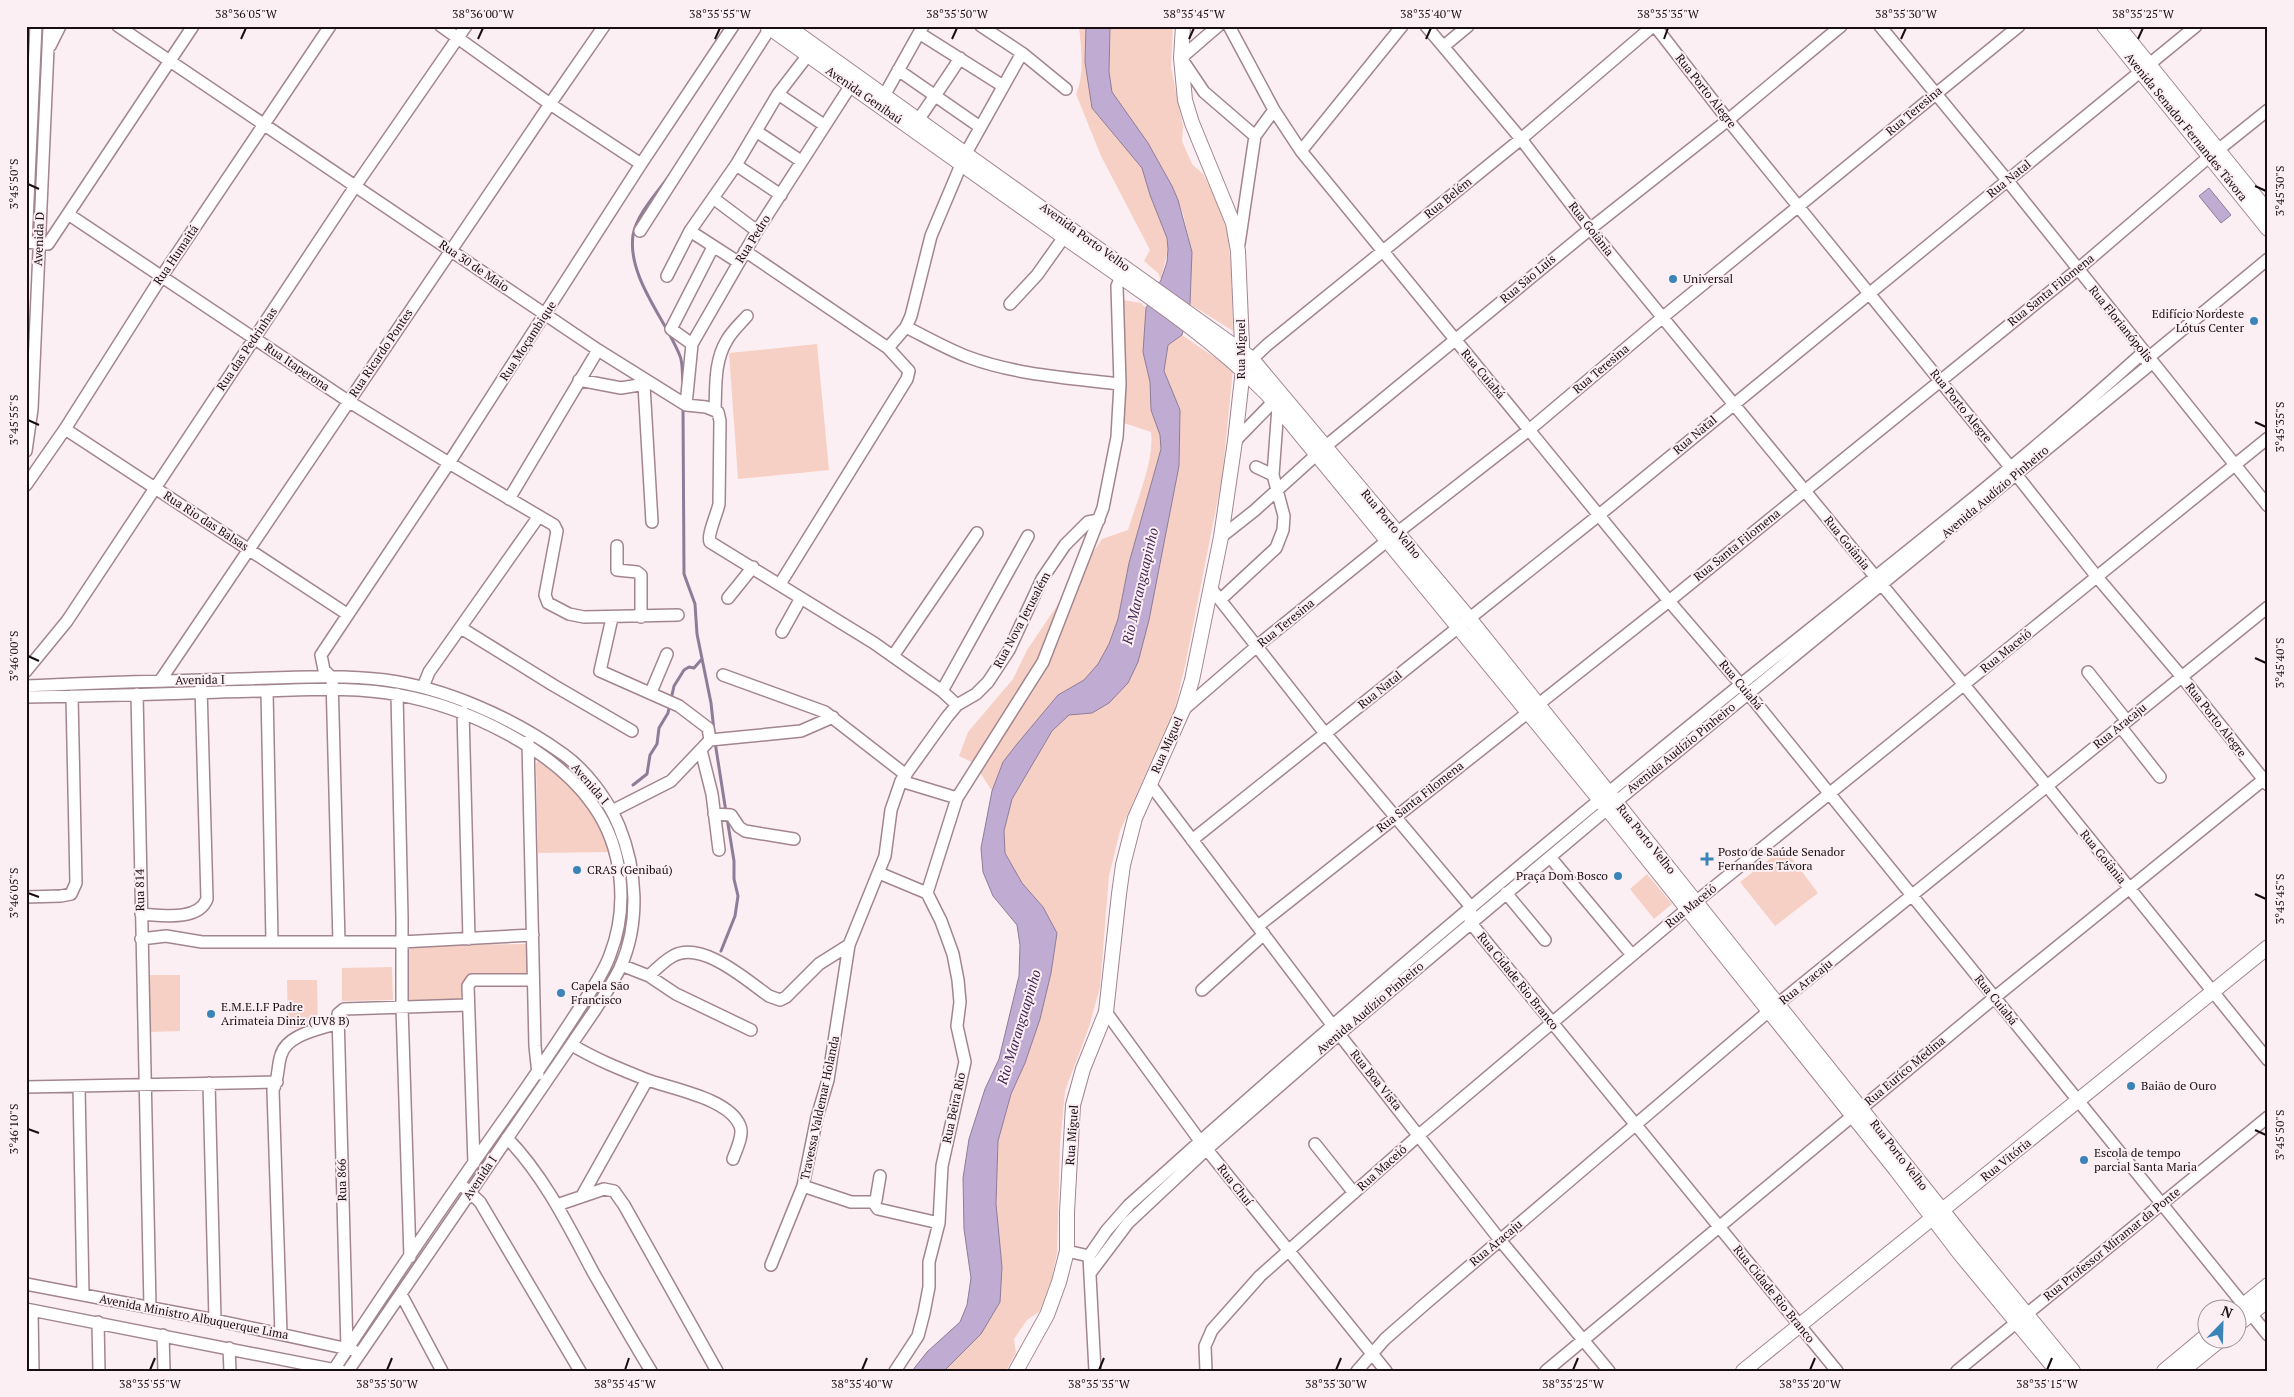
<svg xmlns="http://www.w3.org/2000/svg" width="2294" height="1397" font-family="'PT Serif',serif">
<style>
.green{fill:#f6d0c4}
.water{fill:#c0abd2;stroke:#8e7c98}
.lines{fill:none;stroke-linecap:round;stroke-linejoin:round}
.stream{stroke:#8e7c98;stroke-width:3}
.minor-casing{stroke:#a28590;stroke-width:14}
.major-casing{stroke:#a28590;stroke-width:16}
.minor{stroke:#fff;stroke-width:11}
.major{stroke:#fff;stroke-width:14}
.ticks{fill:none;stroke:#190e12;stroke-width:2}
.poi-dot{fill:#3a84b8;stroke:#fceff3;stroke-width:2}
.labels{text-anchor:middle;stroke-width:4;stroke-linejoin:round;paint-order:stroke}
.street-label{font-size:12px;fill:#190e12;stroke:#fceff3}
.poi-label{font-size:12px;fill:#190e12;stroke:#fceff3;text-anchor:start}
.water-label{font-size:14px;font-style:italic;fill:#3c1f50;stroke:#fceff3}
.neatline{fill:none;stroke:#190e12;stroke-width:2}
.ticks-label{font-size:12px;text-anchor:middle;fill:#190e12}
</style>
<rect width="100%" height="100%" fill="#fceff3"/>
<!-- green -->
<path class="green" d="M1079 26H1086L1085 62 1092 108 1142 168 1150 195 1167 238 1168 249 1161 280 1158 273 1144 261 1150 250 1101 156 1076 94C1085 73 1081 48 1079 26Z
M1110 26H1173L1171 67 1183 126 1182 141 1192 164 1203 174 1218 204 1227 232 1231 266 1233 331 1190 304 1192 252 1183 214 1172 186 1154 153 1112 92 1109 72Z
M1117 299 1141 303 1146 308 1143 352 1150 382 1151 410 1160 435 1161 449 1129 563 1118 619 1109 644 1098 664 1084 680 1058 695 1017 744 1003 762 992 791 974 763 959 756 968 732 1013 679 1027 650 1102 539 1128 530C1136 503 1155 459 1151 432L1118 421Z
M1182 335 1233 370 1222 478 1185 666 1175 708 1120 831 1109 876 1100 987 1089 1027 1065 1091 1060 1145 1057 1253 1051 1281 1039 1312 1027 1320 1014 1339 1016 1353 1006 1371H944L981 1334 1002 1267 996 1204 998 1141 1011 1094 1025 1063 1051 973 1057 933 1043 907 1022 883 1005 853 1004 831 1012 799 1052 731 1069 715 1092 713 1167 522 1179 466 1180 410 1164 371 1168 345Z
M817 344 829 470 738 479 729 353Z
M538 761 571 786 599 822 612 852 538 853 536 764Z
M1784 848 1818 893 1775 926 1740 882Z
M1647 874 1672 904 1654 919 1630 889Z
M528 944 532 974 527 978 465 984 460 1000 410 1003 405 997 409 950 413 945Z
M392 967 393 1000 342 1001V968Z
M149 975H180V1031L150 1032Z
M287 980H317L318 1028H288Z"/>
<!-- water -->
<path class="water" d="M1086 26H1110L1109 72 1112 92 1148 143 1172 186 1178 200 1192 252 1190 304 1182 335 1168 345 1164 371 1180 410 1179 466 1149 620 1138 662 1128 683 1109 703 1092 713 1069 715 1052 731 1012 799 1004 831 1005 853 1022 883 1043 907 1057 933 1051 973 1040 1019 1025 1063 1011 1094 998 1141 996 1204 1002 1267 1000 1302 981 1334 944 1371H912L927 1352 960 1322 967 1305 971 1278 964 1229 963 1178 969 1139 985 1089 999 1059 1019 976 1020 945 1017 925 993 896 983 872 981 848 992 791 1003 762 1017 744 1058 695 1084 680 1098 664 1109 644 1118 619 1129 563 1161 449 1160 435 1151 410 1150 382 1143 352 1146 308 1161 280 1167 262 1168 249 1167 238 1150 195 1142 168 1092 108 1085 62Z
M2209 188 2231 215 2221 223 2199 196Z"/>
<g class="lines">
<!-- stream -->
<path class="stream" d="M671 173C659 191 637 213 633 235 627 277 666 320 680 356 683 363 682 374 683 382
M683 406 684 574 695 604 697 634 711 703 714 731
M715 742 726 812
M633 785 647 774 650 755 657 744 659 728 668 713 674 686 684 670 689 667 694 668 701 660
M721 951 735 916 738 896 734 879V861L727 818"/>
<defs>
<path id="minor" d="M118 26 598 350 686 405 706 407 718 412 720 421 719 504C717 514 707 535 710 542L874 643 942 691 957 705
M441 26 550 104 641 164
M981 26 1022 53 1066 89
M1218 26 1181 58 1204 92 1255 136
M1229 26 1274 110 1301 151 1669 601 1748 693 2268 1335
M1426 26 1521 139 1590 229 2047 786 2268 1060
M1655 26 1728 120 2011 468 2097 577 2182 677 2268 785
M1880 26 2007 180 2268 506
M919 33 1003 86
M50 46 60 26
M1444 46 1468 26
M898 70 980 127
M778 94 824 125
M880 103 923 26
M919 119C933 98 947 79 960 58
M756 131 801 161
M2218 150 2268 110
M1301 151 1402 26
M736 165 781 195
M713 198 757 231
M68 214 348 401 449 463 554 525 557 531 545 595 548 603 569 614 584 617 678 615
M640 231 770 28
M690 231 738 262
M26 242 48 244 193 26
M26 243 36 26
M1239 244 1255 136 1274 110
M745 251 888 348 909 371 907 379 780 584
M667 276 690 231 736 165 778 94 808 55
M1010 304 1037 275 1064 237
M906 327C926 337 947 349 968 357 1016 375 1070 378 1120 384
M692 344 671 329 713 247
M888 348 906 327 911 316 931 236 966 153 1022 53
M1247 364 1267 345 1521 139 1653 26
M579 380 621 388 651 383
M644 385 652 522
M686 405 692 344 757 231 851 85
M715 410C716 387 714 361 727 340 732 331 740 324 747 316
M65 429 347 614
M1235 441 1274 401
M26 451 32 409 49 26
M1256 467 1273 475
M26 485 65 429 162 276 330 26
M509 499 598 350
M1221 537 1254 511 1326 446 1590 229 1728 120 1841 26
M617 546V570L637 572 641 575V617
M1210 587 1320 727 1471 907 1470 922 1837 1371
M728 598 753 567
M1221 599 1276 548 1283 530 1284 516 1273 475 1278 407
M612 618 600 671 679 706 708 728 710 740
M461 628 553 685 632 731
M782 632 801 598
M893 656 977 533
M26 671 67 621 354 188 466 26
M2088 672 2127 721
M723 675 825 712 906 775
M160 681 550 104 604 26
M26 686C97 682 167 681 237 679 286 678 336 674 385 680 446 688 513 718 563 754 587 771 608 800 619 826 637 870 640 922 621 966 614 981 604 996 595 1010L348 1371
M423 687 429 672 539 516
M267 691 272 941
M942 691 1028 536
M651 692 667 654
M137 694 150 1307
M397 694 402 917V1007L410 1257
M26 697C104 696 182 693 260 691 306 690 354 686 399 695 466 707 553 748 593 805 623 847 629 906 610 955 602 977 587 996 575 1015 551 1052 526 1089 500 1125 443 1206 387 1288 333 1371
M1183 710 1257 646 1398 532 1529 430 1663 317 2019 26
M463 712 469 939
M2120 726 2160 777
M528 742 535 1046 538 1074
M701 750 712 794 719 850
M901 781 957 798
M1150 784 1339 1034 1500 1240 1609 1371
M612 811 671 781 710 740 801 731 833 717
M714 814 731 815 739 827 745 831 794 839
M1192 840 1599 515 2196 26
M1550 857 1632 955
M879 873 927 893 941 921 953 954 958 980 960 1002 957 1026 965 1062 942 1166 939 1223 929 1262V1287L924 1313 918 1336 895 1371
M927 893 957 798 1043 662 1103 508 1117 437 1120 384 1117 286 1121 277
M1506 893 1545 940
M26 897 61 896 71 894 76 883 72 696
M141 914C160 915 198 922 207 899L201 687
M1258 926 1669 601 2077 270 2210 156
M141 939 166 936 202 942H401L533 935
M339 942 332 678 324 670 321 655 449 463 641 164 733 26
M621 965 649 976C656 969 664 961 673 956 702 940 746 980 769 996L780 1000 786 997 819 964 849 945 885 856 891 810 901 781 947 717 957 705 976 694 988 682 1009 650 1042 579 1065 545 1088 522 1099 520
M649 976 676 994 751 1030
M1202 990 1264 934
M1106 1012 1200 1141 1386 1371
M572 1045C595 1059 620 1069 645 1079 671 1089 729 1098 740 1126 744 1135 736 1150 733 1159
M209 1083 215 1320
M26 1087 277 1082
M79 1087 83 1295
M507 1138C544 1176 568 1225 593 1272 612 1305 631 1338 651 1371
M1315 1144 1354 1193
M474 1163 468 986 472 980H533
M803 1186 851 1202H873L876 1200 880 1176
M465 1188 480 1202 580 1371
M583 1194 647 1080
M873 1202 878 1209 939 1223
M557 1205 604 1189 614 1191 624 1205 717 1371
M1067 1251 1089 1256 1095 1371
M1089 1256 1107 1230 1129 1205C1318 1035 1511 871 1708 711 1852 594 2000 482 2138 357L2148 358
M771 1265 803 1186 817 1117 828 1080 849 945
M1091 1272 1128 1223 1207 1149 1339 1034 1606 810 2147 367 2148 358 2268 259
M26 1284 215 1320 353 1350
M401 1294 442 1371
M26 1309 341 1371
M32 1311 33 1371
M98 1322 99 1371
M281 1334 273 1090C279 1078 277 1067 281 1055 287 1034 321 1029 338 1023
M163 1335 164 1371
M229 1348 230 1371
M347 1349 338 1014 344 1009 467 1005
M1206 1371 1205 1346 1212 1330 1260 1276 1419 1135 1687 909 2268 438
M1357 1371 1385 1339 1425 1304 1769 1011 2268 607
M1546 1371 1994 998 2268 776
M1957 1371 2268 1117"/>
<path id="major" d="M767 26C866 96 965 167 1064 237 1133 286 1207 333 1267 394L1613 816 1896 1170 1960 1254 2057 1371
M787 26 1251 358 1469 618 1970 1245 2073 1371
M2104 26 2268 229
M2118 26 2268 212
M2236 1311 2268 1285
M2236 1326 2268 1300
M1016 1371 1047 1315 1059 1282 1067 1251V1212L1073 1105 1083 1069 1106 1012 1119 894 1123 865 1135 818 1183 710 1192 680 1221 537 1235 441 1243 369 1238 251 1233 223 1192 123 1185 100 1181 58 1183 26
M1743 1371 2268 947
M2164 1371 2206 1336
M2182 1371 2220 1340"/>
</defs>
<!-- minor casing -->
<use href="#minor" class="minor-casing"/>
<!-- major casing -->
<use href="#major" class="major-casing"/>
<!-- minor -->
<use href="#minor" class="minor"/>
<!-- major -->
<use href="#major" class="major"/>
</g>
<!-- ticks -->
<path class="ticks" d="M241 39 246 28M478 39 483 28M715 39 720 28M952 39 957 28M1189 39 1194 28M1426 39 1431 28M1664 39 1668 28M1901 39 1906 28M2138 39 2143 28M28 184 39 189M2255 186 2266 191M28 420 39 425M2255 422 2266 427M28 656 39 661M2255 658 2266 663M28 893 39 897M2255 894 2266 899M28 1129 39 1133M2255 1130 2266 1135M150 1370 155 1358M387 1370 392 1358M625 1370 629 1358M862 1370 867 1358M1099 1370 1104 1358M1336 1370 1341 1358M1573 1370 1578 1358M1810 1370 1815 1358M2047 1370 2052 1358"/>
<!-- markers -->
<g class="poi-dot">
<circle cx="1673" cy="279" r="5"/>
<circle cx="2254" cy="321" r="5"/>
<path d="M1704.5 851.5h5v5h5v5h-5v5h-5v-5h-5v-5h5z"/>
<circle cx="577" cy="870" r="5"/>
<circle cx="1618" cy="876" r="5"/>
<circle cx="561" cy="993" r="5"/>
<circle cx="211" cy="1014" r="5"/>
<circle cx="2131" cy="1086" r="5"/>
<circle cx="2084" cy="1160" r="5"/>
</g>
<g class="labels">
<!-- street labels -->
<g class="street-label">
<text transform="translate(1706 91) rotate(52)" y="4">Rua Porto Alegre</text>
<text transform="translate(864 95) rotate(35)" y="4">Avenida Genibaú</text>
<text transform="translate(1914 111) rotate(-40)" y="4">Rua Teresina</text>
<text transform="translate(2186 127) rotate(51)" y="4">Avenida Senador Fernandes Távora</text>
<text transform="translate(2009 179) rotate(-39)" y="4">Rua Natal</text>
<text transform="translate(1448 198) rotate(-39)" y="4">Rua Belém</text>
<text transform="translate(1591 229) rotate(52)" y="4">Rua Goiânia</text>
<text transform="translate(1085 237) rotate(36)" y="4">Avenida Porto Velho</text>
<text transform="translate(39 239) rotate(-88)" y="4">Avenida D</text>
<text transform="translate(753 239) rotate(-58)" y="4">Rua Pedro</text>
<text transform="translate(176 255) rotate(-56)" y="4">Rua Humaitá</text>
<text transform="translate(474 266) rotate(34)" y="4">Rua 30 de Maio</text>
<text transform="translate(1528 279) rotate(-40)" y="4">Rua São Luís</text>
<text transform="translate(2051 290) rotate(-39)" y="4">Rua Santa Filomena</text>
<text transform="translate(2121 324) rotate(51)" y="4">Rua Florianópolis</text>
<text transform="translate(528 341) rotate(-57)" y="4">Rua Moçambique</text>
<text transform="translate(247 349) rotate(-56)" y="4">Rua das Pedrinhas</text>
<text transform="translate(1241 349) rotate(-90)" y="4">Rua Miguel</text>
<text transform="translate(381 353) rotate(-56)" y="4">Rua Ricardo Pontes</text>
<text transform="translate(297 367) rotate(34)" y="4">Rua Itaperona</text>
<text transform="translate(1601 369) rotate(-40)" y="4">Rua Teresina</text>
<text transform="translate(1483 374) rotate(50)" y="4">Rua Cuiabá</text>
<text transform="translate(1961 406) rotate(51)" y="4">Rua Porto Alegre</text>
<text transform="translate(1695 435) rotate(-40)" y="4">Rua Natal</text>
<text transform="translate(1995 492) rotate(-40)" y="4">Avenida Audízio Pinheiro</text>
<text transform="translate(206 521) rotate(33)" y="4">Rua Rio das Balsas</text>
<text transform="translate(1391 524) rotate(50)" y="4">Rua Porto Velho</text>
<text transform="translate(1847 543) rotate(51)" y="4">Rua Goiânia</text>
<text transform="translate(1737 545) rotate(-39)" y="4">Rua Santa Filomena</text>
<text transform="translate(1022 620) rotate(-62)" y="4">Rua Nova Jerusalém</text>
<text transform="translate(1286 623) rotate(-39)" y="4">Rua Teresina</text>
<text transform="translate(2006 651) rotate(-39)" y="4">Rua Maceió</text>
<text transform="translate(200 680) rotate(-1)" y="4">Avenida I</text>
<text transform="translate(1741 685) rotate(50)" y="4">Rua Cuiabá</text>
<text transform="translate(1380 690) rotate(-39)" y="4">Rua Natal</text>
<text transform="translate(2216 720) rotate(52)" y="4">Rua Porto Alegre</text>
<text transform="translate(2120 726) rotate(-39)" y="4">Rua Aracaju</text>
<text transform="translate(1167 745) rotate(-66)" y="4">Rua Miguel</text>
<text transform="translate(1681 748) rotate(-39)" y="4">Avenida Audízio Pinheiro</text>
<text transform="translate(590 784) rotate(49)" y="4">Avenida I</text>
<text transform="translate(1420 797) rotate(-38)" y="4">Rua Santa Filomena</text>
<text transform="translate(1646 839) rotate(51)" y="4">Rua Porto Velho</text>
<text transform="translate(2103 857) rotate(51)" y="4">Rua Goiânia</text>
<text transform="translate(140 890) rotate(-91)" y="4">Rua 814</text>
<text transform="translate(1691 906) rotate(-39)" y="4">Rua Maceió</text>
<text transform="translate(1518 981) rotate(51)" y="4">Rua Cidade Rio Branco</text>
<text transform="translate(1806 982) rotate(-39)" y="4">Rua Aracaju</text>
<text transform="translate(1996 1000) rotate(51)" y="4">Rua Cuiabá</text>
<text transform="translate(1370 1008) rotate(-40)" y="4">Avenida Audízio Pinheiro</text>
<text transform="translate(1905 1071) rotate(-40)" y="4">Rua Euríco Medina</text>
<text transform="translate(1376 1080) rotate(51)" y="4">Rua Boa Vista</text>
<text transform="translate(820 1108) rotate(-78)" y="4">Travessa Valdemar Holanda</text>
<text transform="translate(954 1108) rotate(-78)" y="4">Rua Beira Rio</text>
<text transform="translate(1072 1135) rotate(-86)" y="4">Rua Miguel</text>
<text transform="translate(1899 1155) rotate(52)" y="4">Rua Porto Velho</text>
<text transform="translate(2006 1160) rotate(-39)" y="4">Rua Vitória</text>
<text transform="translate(1382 1168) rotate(-42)" y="4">Rua Maceió</text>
<text transform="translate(480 1178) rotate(-56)" y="4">Avenida I</text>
<text transform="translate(342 1180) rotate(-91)" y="4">Rua 866</text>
<text transform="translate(1235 1185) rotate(52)" y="4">Rua Chuí</text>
<text transform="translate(1496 1243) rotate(-40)" y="4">Rua Aracaju</text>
<text transform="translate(2112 1244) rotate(-39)" y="4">Rua Professor Miramar da Ponte</text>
<text transform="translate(1774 1294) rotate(51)" y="4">Rua Cidade Rio Branco</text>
<text transform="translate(194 1317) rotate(11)" y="4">Avenida Ministro Albuquerque Lima</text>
</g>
<!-- poi labels -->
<g class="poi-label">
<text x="1683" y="283">Universal</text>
<text x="2244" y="318" text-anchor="end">Edifício Nordeste<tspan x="2244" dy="14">Lótus Center</tspan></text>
<text x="1718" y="856">Posto de Saúde Senador<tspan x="1718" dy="14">Fernandes Távora</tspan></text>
<text x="587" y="874">CRAS (Genibaú)</text>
<text x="1608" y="880" text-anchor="end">Praça Dom Bosco</text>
<text x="571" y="990">Capela São<tspan x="571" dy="14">Francisco</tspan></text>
<text x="221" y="1011">E.M.E.I.F Padre<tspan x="221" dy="14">Arimateia Diniz (UV8 B)</tspan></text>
<text x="2141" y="1090">Baião de Ouro</text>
<text x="2094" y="1157">Escola de tempo<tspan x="2094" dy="14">parcial Santa Maria</tspan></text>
</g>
<!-- water labels -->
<g class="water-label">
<text transform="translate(1140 586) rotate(-77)" y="5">Rio Maranguapinho</text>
<text transform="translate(1019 1027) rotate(-73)" y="5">Rio Maranguapinho</text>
</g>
</g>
<!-- border -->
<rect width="2294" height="1397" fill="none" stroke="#fceff3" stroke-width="55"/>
<!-- north arrow -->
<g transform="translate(2222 1324) rotate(23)"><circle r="24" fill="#fceff3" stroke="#a19599"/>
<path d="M0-4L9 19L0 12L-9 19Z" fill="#3a84b8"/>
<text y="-8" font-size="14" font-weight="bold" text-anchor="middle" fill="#190e12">N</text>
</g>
<rect x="28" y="28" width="2238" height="1342" class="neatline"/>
<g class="ticks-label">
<text x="246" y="18">38°36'05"W</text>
<text x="483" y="18">38°36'00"W</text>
<text x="720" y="18">38°35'55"W</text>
<text x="957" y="18">38°35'50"W</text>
<text x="1194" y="18">38°35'45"W</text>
<text x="1431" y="18">38°35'40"W</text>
<text x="1668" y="18">38°35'35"W</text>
<text x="1906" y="18">38°35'30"W</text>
<text x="2143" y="18">38°35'25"W</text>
<text transform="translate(14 184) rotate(-90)" y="4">3°45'50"S</text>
<text transform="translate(2280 191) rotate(-90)" y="4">3°45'30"S</text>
<text transform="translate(14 420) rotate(-90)" y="4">3°45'55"S</text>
<text transform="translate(2280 427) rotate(-90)" y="4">3°45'35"S</text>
<text transform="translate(14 656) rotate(-90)" y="4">3°46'00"S</text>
<text transform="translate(2280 663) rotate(-90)" y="4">3°45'40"S</text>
<text transform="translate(14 893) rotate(-90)" y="4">3°46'05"S</text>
<text transform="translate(2280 899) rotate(-90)" y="4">3°45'45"S</text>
<text transform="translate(14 1129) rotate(-90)" y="4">3°46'10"S</text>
<text transform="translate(2280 1135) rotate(-90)" y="4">3°45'50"S</text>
<text x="150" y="1388">38°35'55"W</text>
<text x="387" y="1388">38°35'50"W</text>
<text x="625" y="1388">38°35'45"W</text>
<text x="862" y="1388">38°35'40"W</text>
<text x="1099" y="1388">38°35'35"W</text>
<text x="1336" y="1388">38°35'30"W</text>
<text x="1573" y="1388">38°35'25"W</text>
<text x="1810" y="1388">38°35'20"W</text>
<text x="2047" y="1388">38°35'15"W</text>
</g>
</svg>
